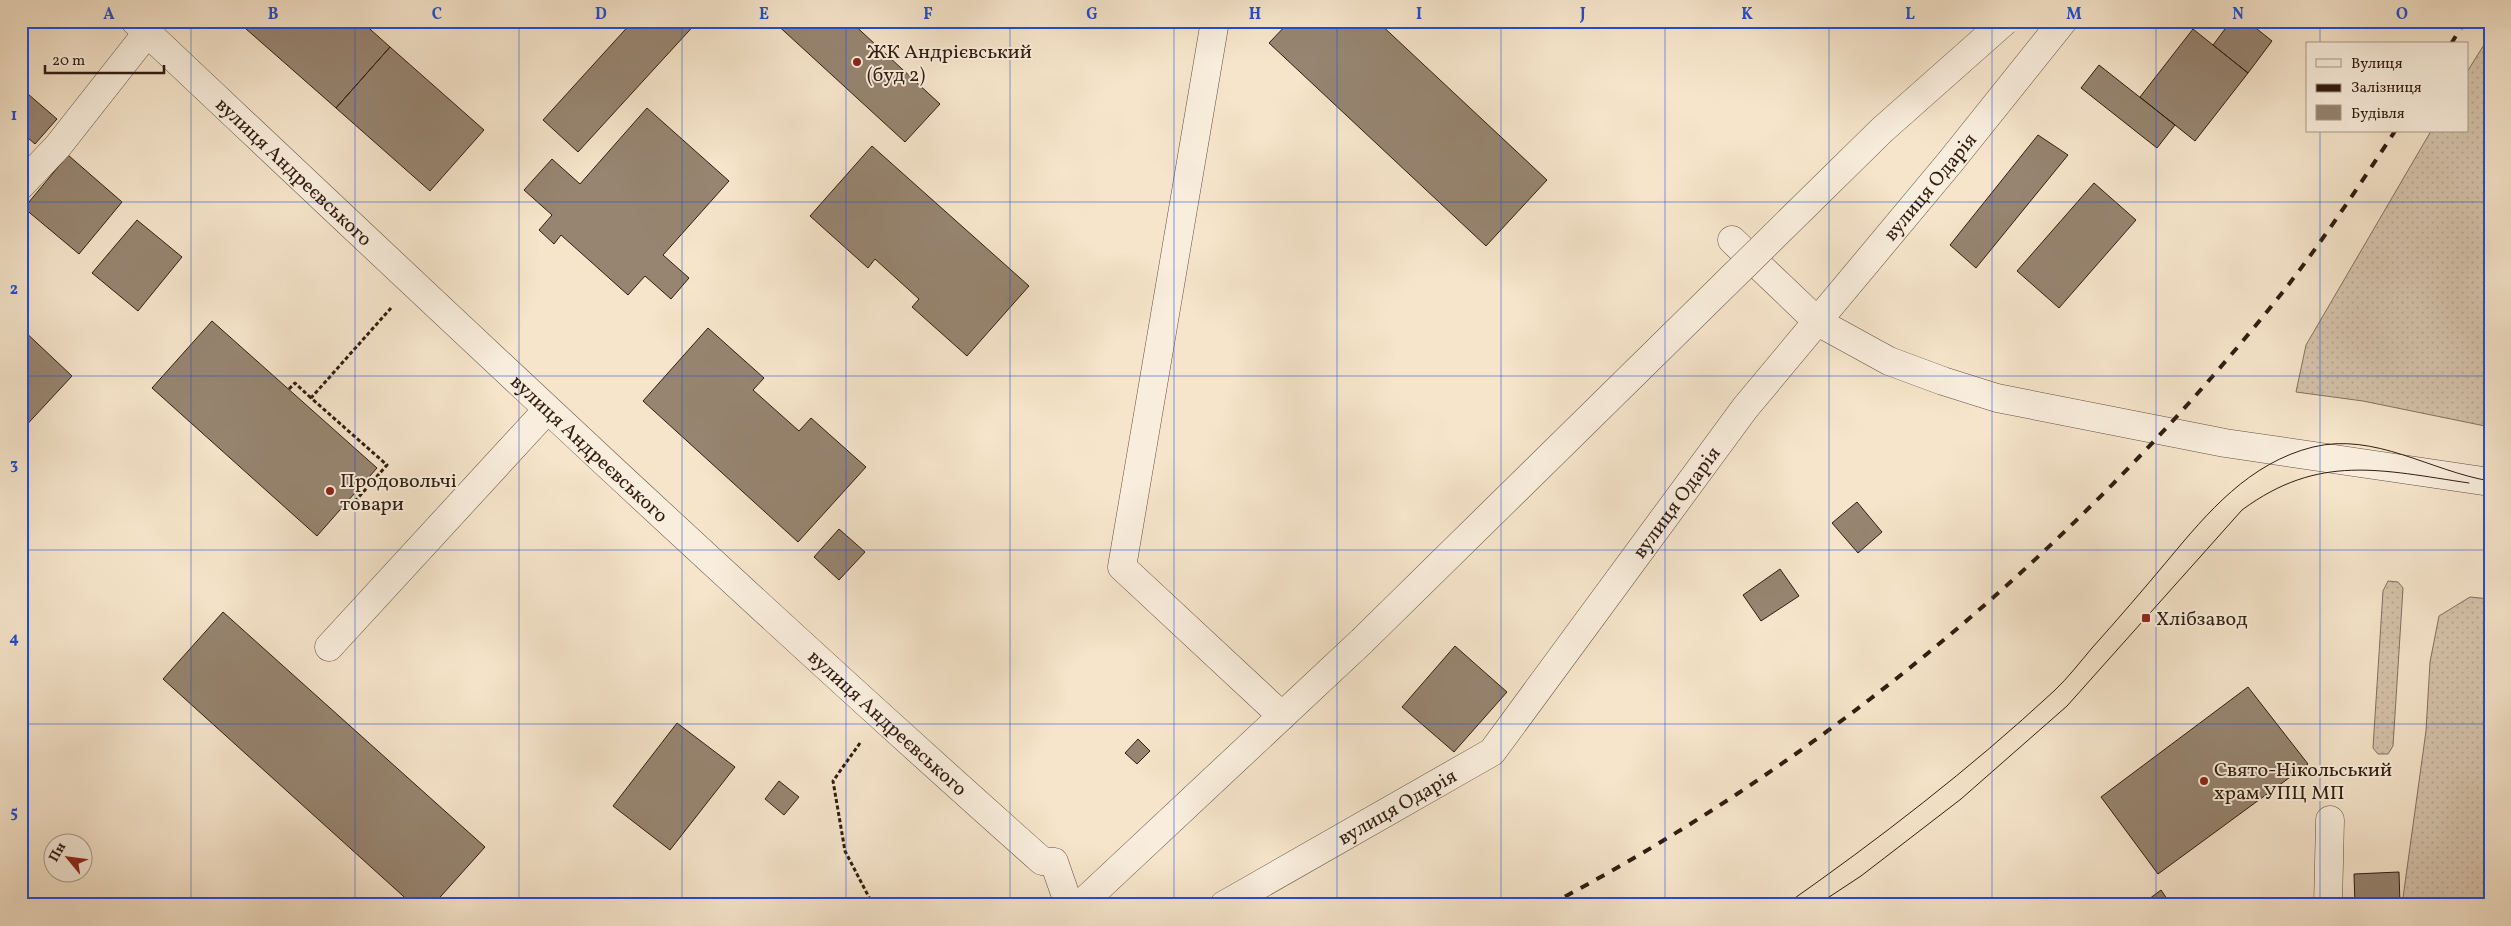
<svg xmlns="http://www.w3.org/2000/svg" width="2511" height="926" font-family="Vollkorn,serif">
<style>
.grass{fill:url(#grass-dots);stroke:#83705e}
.building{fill:#978571;stroke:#311c10}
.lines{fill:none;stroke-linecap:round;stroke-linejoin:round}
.minor-casing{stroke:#624e3f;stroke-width:29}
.path{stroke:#311c10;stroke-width:3;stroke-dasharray:4 2.5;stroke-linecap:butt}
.minor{stroke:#f9eedd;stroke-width:28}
.tram{stroke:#311c10;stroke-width:1}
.rail{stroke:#311c10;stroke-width:4;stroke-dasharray:9 9;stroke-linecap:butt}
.minor-bridge-casing{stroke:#624e3f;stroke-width:29;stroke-linecap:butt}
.minor-bridge{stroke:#f9eedd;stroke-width:28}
.grid{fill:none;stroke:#1d4ed8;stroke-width:1;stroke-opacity:0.55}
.poi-dot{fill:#8f2418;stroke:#f9eedd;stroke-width:2}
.labels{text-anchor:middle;stroke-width:4;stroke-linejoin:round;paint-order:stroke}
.poi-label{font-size:20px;fill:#311c10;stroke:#f9eedd;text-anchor:start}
.street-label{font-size:20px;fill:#311c10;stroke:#f9eedd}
.neatline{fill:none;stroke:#1d4ed8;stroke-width:2}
.grid-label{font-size:16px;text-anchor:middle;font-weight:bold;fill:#1d4ed8}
</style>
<defs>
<pattern id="grass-dots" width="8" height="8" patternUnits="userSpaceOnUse" patternTransform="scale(1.25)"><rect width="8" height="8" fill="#d5c3ab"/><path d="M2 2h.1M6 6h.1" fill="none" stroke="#b7a792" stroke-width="1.8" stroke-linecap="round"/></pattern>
</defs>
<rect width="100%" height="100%" fill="#f6e5cb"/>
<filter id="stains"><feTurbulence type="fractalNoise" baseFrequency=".004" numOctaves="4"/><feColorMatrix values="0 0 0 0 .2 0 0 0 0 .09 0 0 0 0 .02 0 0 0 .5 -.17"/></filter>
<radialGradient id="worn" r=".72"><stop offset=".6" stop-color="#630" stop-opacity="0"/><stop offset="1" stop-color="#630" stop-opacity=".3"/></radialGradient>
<!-- grass -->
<path class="grass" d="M2490 35V427L2363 401 2296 392 2306 345 2431 131H2467V72Z
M2388 581 2398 582 2403 588 2393 746 2388 754H2378L2373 748 2383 591Z
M2470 597 2490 599V905H2402L2426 731 2430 662 2439 616Z"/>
<!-- building -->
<path class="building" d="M237 21H361L390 47 336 108Z
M633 21H698L578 152 543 120Z
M773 21H850L940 104 905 142Z
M1290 21H1377L1547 180 1486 246 1269 43Z
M2231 21H2247L2272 41 2248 73 2213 45Z
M2193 29 2248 73 2195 141 2140 97Z
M390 47 484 130 430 191 336 108Z
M2099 65 2175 125 2157 148 2081 88Z
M21 88 57 119 35 144 21 132Z
M647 108 729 181 663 255 689 278 671 299 645 276 628 295 561 235 554 244 539 230 552 215 524 190 552 159 580 184Z
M2038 135 2068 155 1976 268 1950 245Z
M872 146 1029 286 967 356 912 307 919 299 875 259 868 268 810 216Z
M68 155 122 202 79 254 24 208Z
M2094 183 2136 220 2059 308 2017 271Z
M137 220 182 257 138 311 92 273Z
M212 321 377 468 317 536 152 388Z
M21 328 72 376 21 431Z
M708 328 764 378 753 390 799 431 811 418 866 467 798 542 643 401Z
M1857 502 1882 532 1858 553 1832 523Z
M839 529 865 552 839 580 814 557Z
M1780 569 1799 596 1761 621 1743 595Z
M223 612 485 847 433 905H413L163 679Z
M1455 646 1507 692 1454 752 1402 707Z
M2248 687 2308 764 2158 874 2101 797Z
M677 723 735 767 670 850 613 806Z
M1138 739 1150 751 1137 764 1125 753Z
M779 781 799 797 784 815 765 799Z
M2399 872 2400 905H2355L2354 874Z
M2161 890 2171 905H2141Z"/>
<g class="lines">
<defs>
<g id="minor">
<path id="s1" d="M135 21C435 304 734 587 1042 861L1054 862 1069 905"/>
<path d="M1215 21 1122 567 1282 716"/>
<path d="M21 185 58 146 147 33"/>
<path d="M1732 240 1818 322 1889 361 1943 381 1997 398 2225 443 2490 482"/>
<path d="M329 647 547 410"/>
<path d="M1080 905 1362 641"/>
<path id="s2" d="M1224 905 1492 752 1745 408 1951 161 2063 21"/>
<path d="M2328 905 2330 820"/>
</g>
</defs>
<!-- minor casing -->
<use href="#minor" class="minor-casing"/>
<!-- path -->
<path class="path" d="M289 389 295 383 311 398
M346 503 350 507 387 465 311 398 391 308
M860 743 833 781 845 851 873 905"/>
<!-- minor -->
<use href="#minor" class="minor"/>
<!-- tram -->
<path class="tram" d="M1785 905C1879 839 1970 769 2054 691 2068 678 2080 662 2092 648 2118 619 2143 590 2168 560 2208 512 2249 463 2313 447 2375 432 2430 471 2490 481
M1817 905 1861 876 1961 799 2067 706 2242 510C2319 453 2381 470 2469 483"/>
<!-- rail -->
<path class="rail" d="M2451 44 2465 21
M1549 905C1833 756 2082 544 2282 293 2322 242 2359 186 2395 131"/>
<defs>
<path id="minor-bridge" d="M1362 641 1882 130 2005 21"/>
</defs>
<!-- minor-bridge casing -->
<use href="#minor-bridge" class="minor-bridge-casing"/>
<!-- minor-bridge -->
<use href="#minor-bridge" class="minor-bridge"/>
</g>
<!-- grid -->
<path class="grid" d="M191 21V905M355 21V905M519 21V905M682 21V905M846 21V905M1010 21V905M1174 21V905M1337 21V905M1501 21V905M1665 21V905M1829 21V905M1992 21V905M2156 21V905M2320 21V44M2320 131V905M21 202H2490M21 376H2490M21 550H2490M21 724H2490"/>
<!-- markers -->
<g class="poi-dot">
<circle cx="857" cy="62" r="5"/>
<circle cx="330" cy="491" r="5"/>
<rect x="2141" y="613" width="10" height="10" rx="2.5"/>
<circle cx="2204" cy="781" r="5"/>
</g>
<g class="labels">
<!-- poi labels -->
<g class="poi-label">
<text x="867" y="58">ЖК Андрієвський<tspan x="867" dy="23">(буд 2)</tspan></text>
<text x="340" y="487">Продовольчі<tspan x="340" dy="23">товари</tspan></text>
<text x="2156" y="625">Хлібзавод</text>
<text x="2214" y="776">Свято-Нікольський<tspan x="2214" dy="23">храм УПЦ МП</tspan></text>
</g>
<!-- street labels -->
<g class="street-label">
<text dy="7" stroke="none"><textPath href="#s1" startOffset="219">вулиця Андреєвського</textPath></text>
<text dy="7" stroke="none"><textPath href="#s2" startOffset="1024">вулиця Одарія</textPath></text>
<text dy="7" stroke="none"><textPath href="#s1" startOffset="624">вулиця Андреєвського</textPath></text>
<text dy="7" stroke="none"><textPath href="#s2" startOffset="619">вулиця Одарія</textPath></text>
<text dy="7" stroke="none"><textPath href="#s1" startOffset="1029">вулиця Андреєвського</textPath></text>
<text dy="7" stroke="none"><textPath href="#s2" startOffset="199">вулиця Одарія</textPath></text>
</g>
</g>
<!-- margin -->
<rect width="2511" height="926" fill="none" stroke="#f6e5cb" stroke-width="55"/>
<!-- legend -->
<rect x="2306" y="42" width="162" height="90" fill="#f9eedd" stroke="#a99a8b"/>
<rect x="2316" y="59" width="25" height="8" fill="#f9eedd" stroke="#a99a8b"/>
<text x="2351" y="68" font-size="15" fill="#311c10">Вулиця</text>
<rect x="2316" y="84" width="25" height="8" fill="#311c10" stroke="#a99a8b"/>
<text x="2351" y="92" font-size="15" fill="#311c10">Залізниця</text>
<rect x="2316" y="105" width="25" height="15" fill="#978571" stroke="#a99a8b"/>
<text x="2351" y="118" font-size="15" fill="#311c10">Будівля</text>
<!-- north arrow -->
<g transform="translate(68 858) rotate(299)"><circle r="24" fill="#f9eedd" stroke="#a99a8b"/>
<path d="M0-4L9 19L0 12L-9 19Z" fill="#8f2418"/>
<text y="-8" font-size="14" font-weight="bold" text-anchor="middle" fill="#311c10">Пн</text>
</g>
<!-- scale -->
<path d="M45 65v8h119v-8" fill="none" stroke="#311c10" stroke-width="2.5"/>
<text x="52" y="65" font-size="15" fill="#311c10" stroke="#f9eedd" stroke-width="4" paint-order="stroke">20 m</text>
<rect x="28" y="28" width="2456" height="870" class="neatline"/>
<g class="grid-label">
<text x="109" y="19">A</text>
<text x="273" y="19">B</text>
<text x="437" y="19">C</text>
<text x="601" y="19">D</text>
<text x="764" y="19">E</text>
<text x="928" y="19">F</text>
<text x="1092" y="19">G</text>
<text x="1255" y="19">H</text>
<text x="1419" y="19">I</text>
<text x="1583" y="19">J</text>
<text x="1747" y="19">K</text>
<text x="1910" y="19">L</text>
<text x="2074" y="19">M</text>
<text x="2238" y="19">N</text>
<text x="2402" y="19">O</text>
<text x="14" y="120">1</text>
<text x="14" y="294">2</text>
<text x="14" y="469">3</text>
<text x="14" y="643">4</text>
<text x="14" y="817">5</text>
</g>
<rect width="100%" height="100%" filter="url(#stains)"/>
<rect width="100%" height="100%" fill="url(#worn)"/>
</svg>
